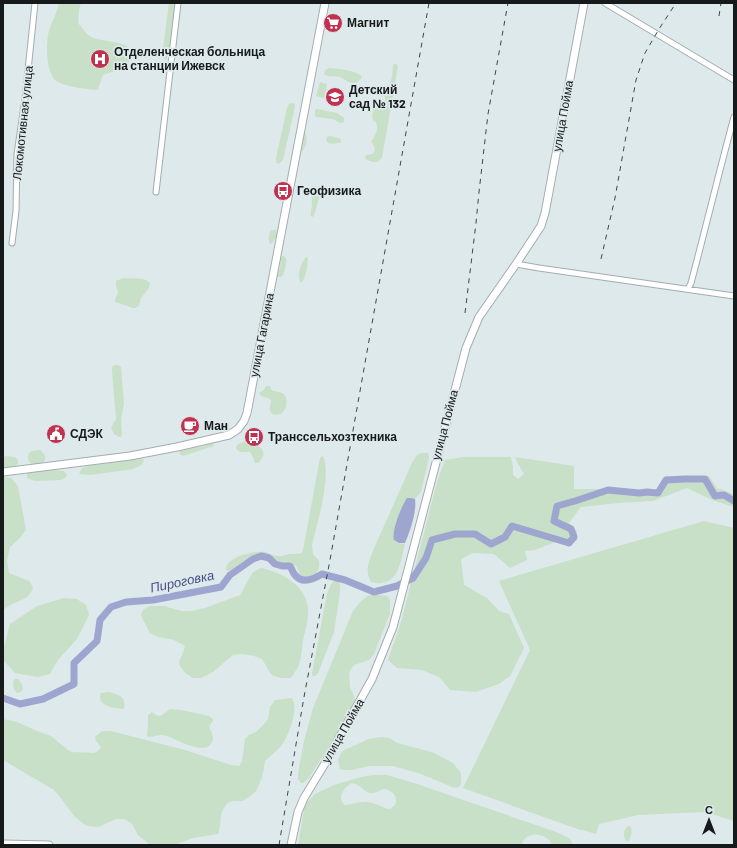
<svg xmlns="http://www.w3.org/2000/svg" width="737" height="848" font-family="Barlow,sans-serif">
<style>
.green{fill:#c8e0c7;fill-rule:evenodd}
.water{fill:#9ea6d0}
.lines{fill:none;stroke-linecap:round;stroke-linejoin:round}
.river{stroke:#9ea6d0;stroke-width:7}
.minor-casing{stroke:#a3adaf;stroke-width:7}
.major-casing{stroke:#a3adaf;stroke-width:9}
.minor{stroke:#fff;stroke-width:5}
.major{stroke:#fff;stroke-width:7}
.rail{stroke:#414647;stroke-width:1;stroke-dasharray:5 5;stroke-linecap:butt}
.labels{text-anchor:middle;stroke-width:3.5;stroke-linejoin:round;paint-order:stroke}
.poi-label{font-size:12px;font-weight:bold;fill:#161a1a;stroke:#dee9eb;text-anchor:start}
.street-label{font-size:12px;fill:#161a1a;stroke:#dee9eb}
.water-label{font-size:13px;font-style:italic;fill:#474f87;stroke:#dee9eb}
</style>
<rect width="100%" height="100%" fill="#dee9eb"/>
<!-- green -->
<path class="green" d="M59 3H81L79 10 78 23C82 27 86 34 91 37 100 42 124 41 129 48 132 51 131 54 131 57 130 67 112 72 103 75L98 89 94 90C83 88 67 87 58 82 46 76 46 47 48 35 50 24 57 14 59 3Z
M169 3H175L169 54 166 60 164 59 163 58V49Z
M394 64H396L398 66 382 158 377 162H373L365 159 366 155 373 154C376 149 375 146 371 142 375 134 379 132 376 122L373 120 372 116 375 106 379 104H384L386 102C386 97 382 94 381 89L390 84 392 76 393 65Z
M329 68C341 69 352 70 362 76 361 82 354 84 349 82 346 81 343 78 340 77 334 75 330 78 324 74L325 70Z
M320 82 327 84 324 98 316 96Z
M291 103 295 104V107L283 160 280 163 278 164 276 162V158L287 108 289 104Z
M317 109 337 113 344 118V122L340 123 333 119 316 117 315 116V110Z
M303 133H306C307 140 307 148 301 152L300 150Z
M330 136 339 138 341 140V142C336 144 330 145 326 141L327 137Z
M318 189H320L321 190C318 199 317 209 313 217L311 216C310 212 312 208 312 204 312 200 311 198 312 194L315 193Z
M272 230H276L277 235 272 244 269 243C269 239 268 232 272 230Z
M282 256H284C285 257 286 258 286 259 287 262 284 276 281 277 280 277 278 277 277 276 277 273 279 271 280 268 281 264 280 260 282 256Z
M306 257 308 258C307 267 307 275 302 282H300C297 274 301 263 306 257Z
M123 278C131 279 144 276 150 283L149 288 141 298 139 306 135 308C130 308 129 306 124 305 120 303 119 304 115 302V300L118 292 116 286V281Z
M114 365H118L120 366 121 367 124 404 121 419 122 434 121 437H119L114 434 111 428 116 419 112 371V367Z
M266 386H270L271 390C275 392 280 391 284 394 288 398 287 408 283 412 279 416 271 416 270 410 269 407 271 403 271 400 267 396 262 399 259 393L264 390Z
M243 442C256 442 272 450 258 463H255L252 455 250 452H240L236 449 237 445Z
M211 444H213L214 446 183 456 179 454C183 445 193 448 201 447 204 446 207 445 211 444Z
M40 450C52 458 41 471 29 462L28 457 29 453 32 451Z
M421 453H428L429 457 421 492 415 499 411 498 401 544 405 543C401 562 398 589 371 582 365 570 368 565 372 553L412 463 417 455Z
M7 456 15 457 18 460V464C13 467 9 468 3 468V457Z
M323 456C332 475 317 524 312 545L313 554C318 560 320 559 319 567 318 576 305 580 300 574 298 572 298 568 296 566 291 563 283 564 278 562 271 560 268 555 261 555 250 555 240 564 231 570L228 571 226 570C225 557 255 550 265 552 270 553 272 556 277 556 281 557 285 555 289 554 294 554 298 554 302 553L303 550 320 458 321 457Z
M463 457H511L513 467V475L518 479 524 474 518 464 515 457 574 466V489H613L651 491 658 489 665 476H709L717 488 734 494V507L712 500 687 488 653 501 618 503 581 507 569 523 577 531V541L568 546 558 541 535 550 525 551 527 560 510 568 494 554 473 553 461 559 464 585 487 598 499 611 509 614 524 648 510 676 499 684 476 692 450 690 439 677 422 670 397 668 388 660 401 622 437 482 445 460Z
M139 459H143L144 461C141 466 138 467 133 469L91 475 79 474 82 468 88 466Z
M55 470 64 471 67 475 65 478 61 480 36 481 32 480 27 478V473Z
M3 477 11 478 18 486 26 530 19 539 10 547 7 561 9 573 29 581 33 587C30 598 24 599 14 603 10 605 7 607 3 610Z
M704 521 734 528V821L705 812 638 815 599 824 596 834 583 830H580L463 788 530 650 499 581Z
M261 568C279 572 303 583 307 603 310 615 306 629 303 640 302 648 301 661 298 667 296 671 293 674 291 678H282L274 676 271 674 262 659 254 656 242 654 233 655 213 672 201 678H193L185 673 180 666 179 662 184 650 185 646 174 640 158 637 150 633 142 618 141 614 143 610 150 606H164L182 611H191L205 608 240 595 253 572Z
M335 580H338L340 585V592L334 632 318 673 315 676H312V673L327 594 331 584Z
M369 595H380L387 596 389 598 390 601V614L374 654 369 660 354 665 349 672 350 687 355 699 354 704 351 711 309 778 303 783H301L298 779V773L304 741 313 708 353 611 361 601Z
M64 598 77 599 86 605 89 615 77 639 58 660 50 674 38 677 15 673 4 661V647L10 624 37 606Z
M14 679H18L22 684 23 689 21 692 17 693C13 689 12 685 14 679Z
M110 692C120 696 126 696 124 708L123 709C113 708 96 706 101 693Z
M292 698C299 709 289 736 281 746 277 751 270 756 265 761 264 771 261 782 256 791 254 793 251 795 249 797 246 798 244 801 241 801 235 801 230 800 226 805 218 814 222 825 218 834L193 838 174 845H150L138 835 132 824 124 819H116L98 827 88 826 84 824 74 816 60 797 54 790 3 760V719L17 722 37 731 51 736 68 750 72 752 94 753 98 751 101 747 96 741 95 737 102 731H111L185 750 231 765 239 766 242 762 245 739 249 735 256 732 265 723 268 719 270 707 275 700Z
M170 709 181 710 209 716 213 719V721L209 726C210 730 213 734 213 738 210 760 177 739 167 736 160 733 155 737 148 737L147 735V733L148 727V715L152 712C161 720 162 714 170 709Z
M381 737 390 738 397 743 432 752 453 763 461 773V782L460 786 456 788 452 787 421 774 393 766H369L352 770H344L340 769 338 760 341 753 344 750 356 745 368 739Z
M374 775H387L414 783 559 833 570 839 573 845H552C547 831 523 831 522 845H298L305 804 315 794 334 785 361 777ZM352 783C367 786 363 800 383 789 394 789 402 802 390 809 382 808 376 803 368 802 359 801 352 805 344 805 337 797 344 787 352 783Z
M628 826H630C633 831 631 836 629 841H626C623 837 623 829 628 826Z"/>
<!-- water -->
<path class="water" d="M407 498H411L415 499C417 512 410 531 405 543H399L394 540C391 531 402 505 407 498Z"/>
<g class="lines">
<!-- river -->
<path class="river" d="M3 698 20 704 43 699 74 684V663L97 641 100 620 111 607 126 602 153 600 221 587 230 575 253 559 261 556 269 558 275 564 282 566H290C292 569 293 573 295 575 302 584 314 579 322 574L345 580 374 592 397 586 413 578 426 558 432 540 455 534H475L491 544 505 537 512 526 569 543 574 537 571 529 554 521 557 506 575 501 608 490 639 493 647 492 658 493 666 480 685 479H705L715 496 724 495 734 501"/>
<defs>
<path id="minor" d="M605 3 734 80
M156 192 178 3
M12 243 16 211 17 154 25 99 35 3
M516 264 539 268 734 296
M688 289 691 283C706 227 719 172 734 117"/>
<path id="major" d="M3 472 130 456 177 447 229 435 238 429 244 421 247 413 325 3
M3 844 49 845
M291 845 298 812 304 798 324 765 372 679 393 627 466 348 479 317 516 264 541 226 545 213 548 197 584 3"/>
</defs>
<!-- minor casing -->
<use href="#minor" class="minor-casing"/>
<!-- major casing -->
<use href="#major" class="major-casing"/>
<!-- minor -->
<use href="#minor" class="minor"/>
<!-- major -->
<use href="#major" class="major"/>
<!-- rail -->
<path class="rail" d="M719 16 721 3
M601 259 615 198 636 80 645 53 659 29 676 3
M465 313 476 223 479 192 488 114 508 3
M279 845 304 697 330 560 429 3"/>
</g>
<!-- icons -->
<defs>
<symbol id="supermarket-disc" viewBox="-11 -11 22 22"><circle r="9.5" fill="#c13150" stroke="#dee9eb"/><path d="M-6-5.5h2.5l.6 2H6L4.5 2H-2.5L-4.4-4H-6ZM-1.5 3.2a1.3 1.3 0 1 0 .1 0ZM3 3.2a1.3 1.3 0 1 0 .1 0Z" fill="#fff"/></symbol>
<symbol id="hospital-disc" viewBox="-11 -11 22 22"><circle r="9.5" fill="#c13150" stroke="#dee9eb"/><path d="M-5-5h3v3.5h4V-5h3V5h-3V1.5h-4V5h-3Z" fill="#fff"/></symbol>
<symbol id="school-disc" viewBox="-11 -11 22 22"><circle r="9.5" fill="#c13150" stroke="#dee9eb"/><path d="M0-5L7-2L0 1L-7-2ZM-4 1L0 2.5L4 1V4Q0 6-4 4Z" fill="#fff"/></symbol>
<symbol id="bus-disc" viewBox="-11 -11 22 22"><circle r="9.5" fill="#c13150" stroke="#dee9eb"/><path d="M-5-6H5V4H4V6H2V4H-2V6H-4V4H-5ZM-3.5-4V0h7V-4ZM-3.5 1.2v1.5H-2V1.2ZM2 1.2v1.5H3.5V1.2Z" fill="#fff"/></symbol>
<symbol id="cafe-disc" viewBox="-11 -11 22 22"><circle r="9.5" fill="#c13150" stroke="#dee9eb"/><path d="M-5.5-4.5H6V0H3Q3 3.5 0 3.5H-2.5Q-5.5 3.5-5.5 0ZM3-3.2v2h1.7v-2ZM-6 4.5H4V6H-6Z" fill="#fff"/></symbol>
<symbol id="civic-disc" viewBox="-11 -11 22 22"><circle r="9.5" fill="#c13150" stroke="#dee9eb"/><path d="M-.6-6.5H3V-4.5H.6V-3L4-1V1h2V6H-6V1h2V-1L-.6-3ZM-1.2 2.5V6h2.4V2.5Z" fill="#fff"/></symbol>
</defs>
<g fill-rule="evenodd">
<use href="#supermarket-disc" x="322" y="12" width="22" height="22"/>
<use href="#hospital-disc" x="89" y="48" width="22" height="22"/>
<use href="#school-disc" x="324" y="86" width="22" height="22"/>
<use href="#bus-disc" x="272" y="180" width="22" height="22"/>
<use href="#cafe-disc" x="179" y="415" width="22" height="22"/>
<use href="#civic-disc" x="45" y="423" width="22" height="22"/>
<use href="#bus-disc" x="243" y="426" width="22" height="22"/>
</g>
<g class="labels">
<!-- poi labels -->
<g class="poi-label">
<text x="347" y="27">Магнит</text>
<text x="114" y="56">Отделенческая больница<tspan x="114" dy="14">на станции Ижевск</tspan></text>
<text x="349" y="94">Детский<tspan x="349" dy="14">сад № 132</tspan></text>
<text x="297" y="195">Геофизика</text>
<text x="204" y="430">Ман</text>
<text x="70" y="438">СДЭК</text>
<text x="268" y="441">Транссельхозтехника</text>
</g>
<!-- street labels -->
<g class="street-label">
<text transform="translate(563 116) rotate(-80)" y="4">улица Пойма</text>
<text transform="translate(23 123) rotate(-84)" y="4">Локомотивная улица</text>
<text transform="translate(262 335) rotate(-79)" y="4">улица Гагарина</text>
<text transform="translate(445 425) rotate(-75)" y="4">улица Пойма</text>
<text transform="translate(343 731) rotate(-60)" y="4">улица Пойма</text>
</g>
<!-- water labels -->
<g class="water-label">
<text transform="translate(182 581) rotate(-12)" y="5">Пироговка</text>
</g>
</g>
<!-- border -->
<rect width="737" height="848" fill="none" stroke="#161a1a" stroke-width="8"/>
<!-- north arrow -->
<g transform="translate(709 820)" stroke="#dee9eb" stroke-width="3" paint-order="stroke">
<path d="M0-3L7 15L0 10L-7 15Z" fill="#161a1a"/>
<text y="-6" font-size="11" font-weight="bold" text-anchor="middle" fill="#161a1a">С</text>
</g>
</svg>
